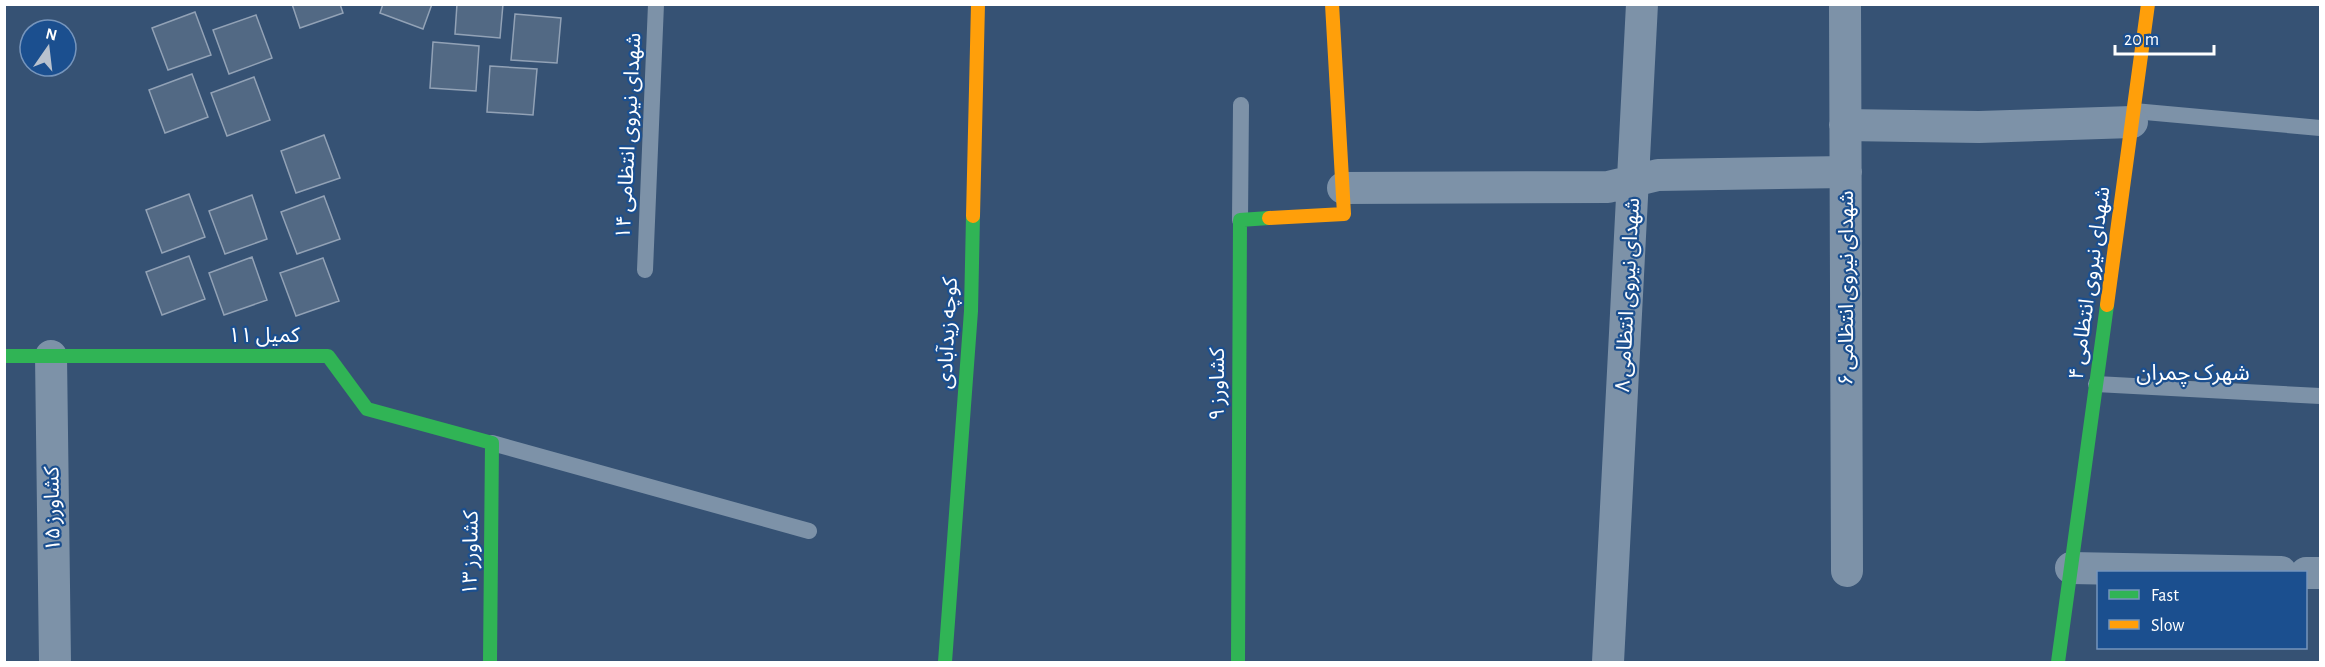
<svg xmlns="http://www.w3.org/2000/svg" width="2325" height="667" font-family="'Alegreya Sans','Noto Sans Arabic',sans-serif">
<style>
.building{fill:#526984;stroke:#92a2b6;stroke-width:1.5}
.lines{fill:none;stroke-linecap:round;stroke-linejoin:round}
.lane{stroke:#7d92a8;stroke-width:16}
.street{stroke:#7d92a8;stroke-width:32}
.fast{stroke:#30b455;stroke-width:14}
.slow{stroke:#ff9f0a;stroke-width:14}
.labels{text-anchor:middle;stroke-width:4.5;stroke-linejoin:round;paint-order:stroke}
.street-label{font-size:21px;fill:#fff;stroke:#1b4f8f}
.neighbourhood-label{font-size:22px;fill:#fff;stroke:#1b4f8f}
</style>
<rect width="100%" height="100%" fill="#365274"/>
<!-- building -->
<path class="building" d="M292 4H340L343 13 300 28Z
M383 4H432L423 29 380 13Z
M457 4H503L500 38 455 34Z
M195 12 211 55 168 70 152 28Z
M515 14 561 18 557 63 511 60Z
M256 15 272 58 229 74 213 30Z
M433 42 479 46 476 91 430 88Z
M490 66 537 69 533 115 487 112Z
M192 74 208 117 165 133 149 90Z
M254 77 270 120 227 136 211 93Z
M324 135 340 178 296 193 281 151Z
M189 194 205 237 162 253 146 210Z
M252 195 267 239 225 254 209 211Z
M324 196 340 239 297 254 281 212Z
M189 256 205 299 162 315 146 272Z
M252 257 267 300 224 315 209 273Z
M323 258 339 301 296 316 280 273Z"/>
<g class="lines">
<!-- lane -->
<path class="lane" d="M2134 111 2320 128
M1240 220 1241 105
M645 270 656 4
M2096 384 2320 396
M492 443 809 531"/>
<!-- street -->
<path class="street" d="M1845 4 1847 571
M1845 125 1979 127 2132 122
M1343 188 1608 187 1658 175 1846 172
M51 356 55 662
M2071 568 2281 572
M2306 573H2320
M1608 662 1642 4"/>
<!-- fast -->
<path class="fast" d="M4 356H328L367 409 492 443 490 662
M945 662 971 311 973 216
M1238 662 1240 220 1269 218
M2058 662 2107 305"/>
<!-- slow -->
<path class="slow" d="M973 216 978 4
M1269 218 1344 214 1332 4
M2107 305 2148 4"/>
</g>
<g class="labels">
<!-- street labels -->
<g class="street-label">
<text transform="translate(628 136) rotate(-87)" y="7">شهدای نیروی انتظامی ۱۴</text>
<text transform="translate(2089 283) rotate(-82)" y="7">شهدای نیروی انتظامی ۴</text>
<text transform="translate(1846 288) rotate(-90)" y="7">شهدای نیروی انتظامی ۶</text>
<text transform="translate(1627 295) rotate(-87)" y="7">شهدای نیروی انتظامی ۸</text>
<text transform="translate(947 333) rotate(-87)" y="7">کوچه زیدآبادی</text>
<text x="264" y="342">کمیل ۱۱</text>
<text transform="translate(1217 384) rotate(-90)" y="7">کشاورز ۹</text>
<text transform="translate(52 509) rotate(-91)" y="7">کشاورز ۱۵</text>
<text transform="translate(470 553) rotate(-89)" y="7">کشاورز ۱۳</text>
</g>
<!-- neighbourhood labels -->
<g class="neighbourhood-label">
<text x="2193" y="380">شهرک چمران</text>
</g>
</g>
<!-- border -->
<rect width="2325" height="667" fill="none" stroke="#ffffff" stroke-width="12"/>
<!-- legend -->
<rect x="2097" y="571" width="210" height="78" fill="#1b4f8f" stroke="#7695bc" stroke-width="1.5"/>
<rect x="2109" y="590" width="30" height="9" fill="#30b455" stroke="#7695bc" stroke-width="1.5"/>
<text x="2151" y="601" font-size="18" fill="#ffffff">Fast</text>
<rect x="2109" y="620" width="30" height="9" fill="#ff9f0a" stroke="#7695bc" stroke-width="1.5"/>
<text x="2151" y="631" font-size="18" fill="#ffffff">Slow</text>
<!-- north arrow -->
<g transform="translate(48 48) rotate(14)"><circle r="28" fill="#1b4f8f" stroke="#7695bc" stroke-width="1.5"/>
<path d="M0-4.5L10 22L0 15L-10 22Z" fill="#b9c2ce"/>
<text y="-9" font-size="16" font-weight="bold" text-anchor="middle" fill="#ffffff">N</text>
</g>
<!-- scale -->
<path d="M2115 45v9h99v-9" fill="none" stroke="#ffffff" stroke-width="3"/>
<text x="2124" y="45" font-size="18" fill="#ffffff" stroke="#1b4f8f" stroke-width="4.5" paint-order="stroke">20 m</text>
</svg>
